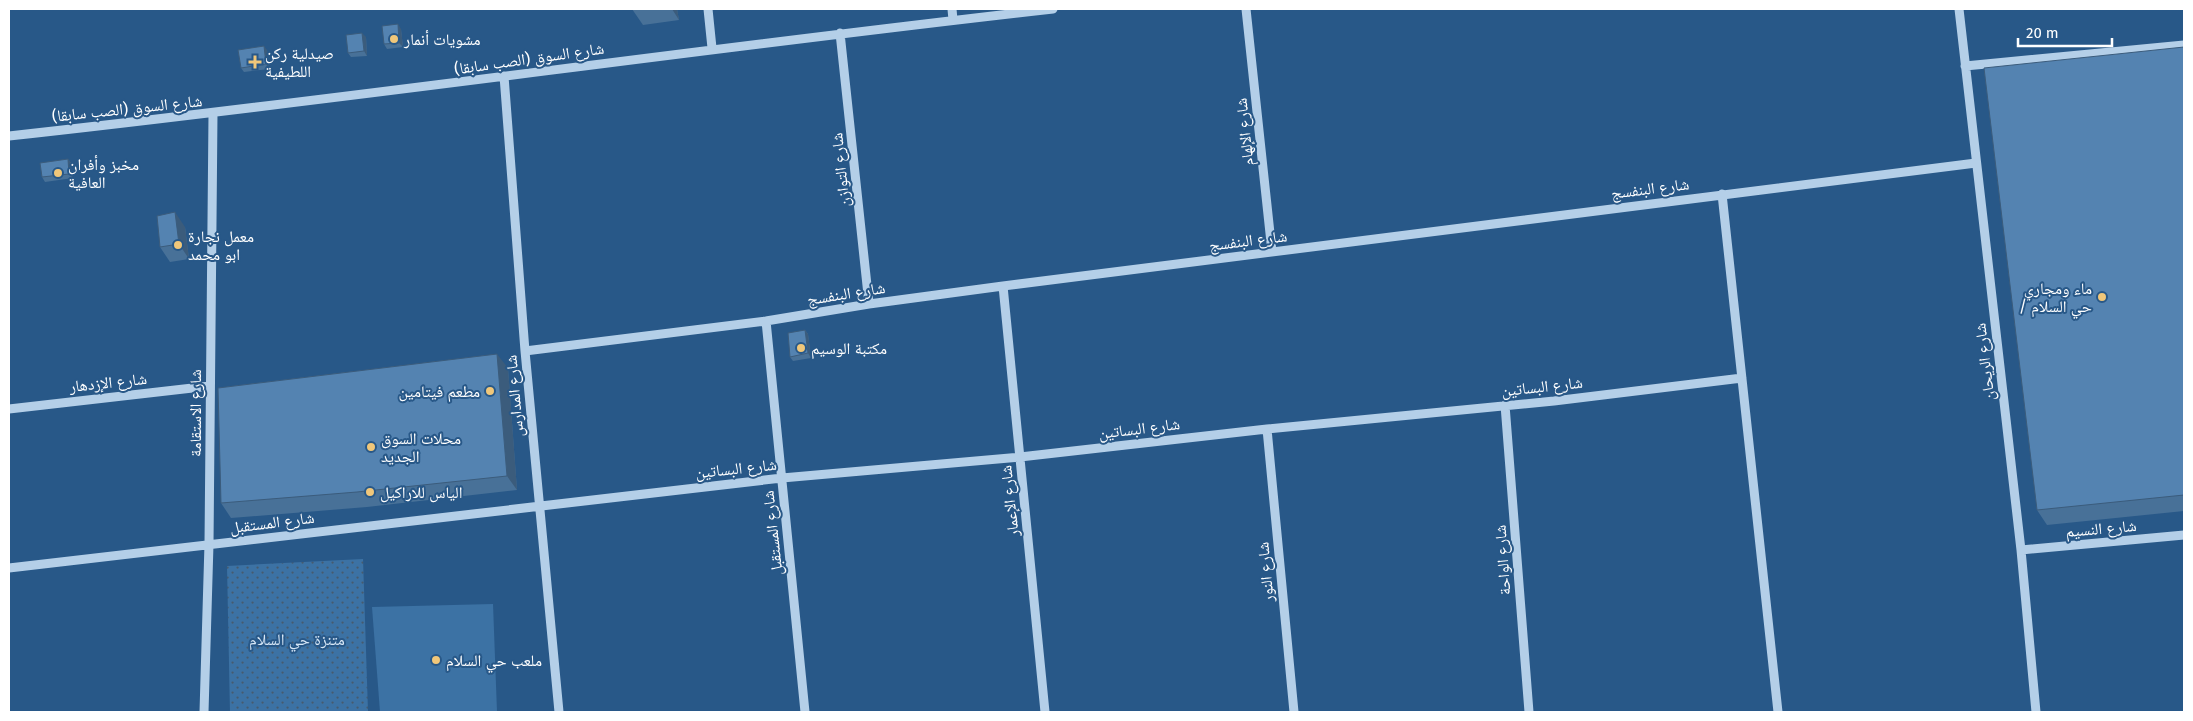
<svg xmlns="http://www.w3.org/2000/svg" width="2193" height="721" font-family="'Fira Sans','Noto Naskh Arabic',sans-serif">
<style>
.grass{fill:#3c72a4}
.park{fill:url(#park-dots)}
.lines{fill:none;stroke-linecap:round;stroke-linejoin:round}
.minor{stroke:#b4cfe8;stroke-width:9}
.wall{fill:#487198}
.shaded-wall{fill:#3b5c7c}
.building{fill:#5483b1;stroke:#3b5c7c}
.poi-dot{fill:#f0c77a;stroke:#285888;stroke-width:2}
.labels{text-anchor:middle;stroke-width:4;stroke-linejoin:round;paint-order:stroke}
.poi-label{font-size:16px;fill:#fff;stroke:#285888;text-anchor:start}
.street-label{font-size:16px;fill:#fff;stroke:#285888}
.park-label{font-size:16px;fill:#d8e8f7;stroke:#285888}
</style>
<defs>
<pattern id="park-dots" width="8" height="8" patternUnits="userSpaceOnUse" patternTransform="scale(1.25)"><rect width="8" height="8" fill="#3c72a4"/><path d="M2 2h.1M6 6h.1" fill="none" stroke="#465b6f" stroke-width="1.8" stroke-linecap="round"/></pattern>
</defs>
<rect width="100%" height="100%" fill="#285888"/>
<!-- grass -->
<path class="grass" d="M493 604 497 712H380L372 607Z"/>
<!-- park -->
<path class="park" d="M363 559 368 712H230L227 566Z"/>
<g class="lines">
<!-- minor -->
<path class="minor" d="M708 9 712 48
M952 9 953 20
M1246 9 1272 252
M1959 9 2021 550 2036 712
M840 33 869 304
M1965 66 2184 45
M504 76 525 351 559 712
M9 136C357 98 704 48 1053 9
M1722 194 1778 712
M1003 286 1045 712
M766 321 805 712
M525 351 766 321 869 304 1003 286 1976 163
M1505 405 1529 712
M9 409 210 386
M1267 429 1294 712
M2021 550 2184 535
M9 568 782 478 1020 457 1267 429 1554 401 1742 378
M204 712 209 544 213 114"/>
</g>
<!-- wall -->
<path class="wall" d="M632 9H677L679 20 643 25Z
M401 29 403 47 387 49 384 44Z
M366 37 367 56 351 57 348 53Z
M2184 47V511L2047 525 2037 510Z
M267 50 269 69 244 72 241 68Z
M68 159 71 163 73 178 45 182 42 177Z
M185 227 189 259 170 262 160 247Z
M805 330 808 334 811 358 793 361 790 357Z
M508 368 517 490 367 507 231 518 221 503Z"/>
<!-- shaded-wall -->
<path class="shaded-wall" d="M672 9H677L679 20Z
M398 24 401 29 403 47 399 43Z
M362 33 366 37 367 56 364 51Z
M264 46 267 50 269 69 266 64Z
M68 159 71 163 73 178 69 174Z
M175 212 185 227 189 259 179 244Z
M805 330 808 334 811 358 808 353Z
M497 354 508 368 517 490 507 476Z"/>
<!-- building -->
<path class="building" d="M398 24 399 43 384 44 382 26Z
M362 33 364 51 348 53 346 35Z
M264 46 266 64 241 68 238 50Z
M2184 47V495L2037 510 1984 68Z
M68 159 69 174 42 177 40 163Z
M175 212 179 244 160 247 157 216Z
M805 330 808 353 790 357 788 333Z
M497 354 507 476 357 492 221 503 218 388Z"/>
<!-- markers -->
<g class="poi-dot">
<circle cx="394" cy="39" r="5"/>
<path d="M252.5 54.5h5v5h5v5h-5v5h-5v-5h-5v-5h5z"/>
<circle cx="58" cy="173" r="5"/>
<circle cx="178" cy="245" r="5"/>
<circle cx="2102" cy="297" r="5"/>
<circle cx="801" cy="348" r="5"/>
<circle cx="490" cy="391" r="5"/>
<circle cx="371" cy="447" r="5"/>
<circle cx="370" cy="492" r="5"/>
<circle cx="436" cy="660" r="5"/>
</g>
<g class="labels">
<!-- poi labels -->
<g class="poi-label">
<text x="404" y="45">مشويات أنمار</text>
<text x="265" y="59">صيدلية ركن<tspan x="265" dy="18">اللطيفية</tspan></text>
<text x="68" y="170">مخبز وأفران<tspan x="68" dy="18">العافية</tspan></text>
<text x="188" y="242">معمل نجارة<tspan x="188" dy="18">ابو محمد</tspan></text>
<text x="2092" y="294" text-anchor="end">ماء ومجاري<tspan x="2092" dy="18">/ حي السلام</tspan></text>
<text x="811" y="354">مكتبة الوسيم</text>
<text x="480" y="397" text-anchor="end">مطعم فيتامين</text>
<text x="381" y="444">محلات السوق<tspan x="381" dy="18">الجديد</tspan></text>
<text x="380" y="498">الياس للاراكيل</text>
<text x="446" y="666">ملعب حي السلام</text>
</g>
<!-- street labels -->
<g class="street-label">
<text transform="translate(529 58) rotate(-8)" y="6">شارع السوق (الصب سابقا)</text>
<text transform="translate(127 108) rotate(-6)" y="6">شارع السوق (الصب سابقا)</text>
<text transform="translate(1244 132) rotate(-96)" y="6">شارع الإلهام</text>
<text transform="translate(840 170) rotate(-96)" y="6">شارع التوازن</text>
<text transform="translate(1650 188) rotate(-7)" y="6">شارع البنفسج</text>
<text transform="translate(1248 240) rotate(-7)" y="6">شارع البنفسج</text>
<text transform="translate(846 293) rotate(-9)" y="6">شارع البنفسج</text>
<text transform="translate(1984 362) rotate(-97)" y="6">شارع الريحان</text>
<text transform="translate(108 382) rotate(-6)" y="6">شارع الإزدهار</text>
<text transform="translate(1542 386) rotate(-6)" y="6">شارع البساتين</text>
<text transform="translate(514 396) rotate(-95)" y="6">شارع المدارس</text>
<text transform="translate(195 413) rotate(-90)" y="6">شارع الاستقامة</text>
<text transform="translate(1139 428) rotate(-7)" y="6">شارع البساتين</text>
<text transform="translate(736 468) rotate(-6)" y="6">شارع البساتين</text>
<text transform="translate(1009 501) rotate(-96)" y="6">شارع الإعمار</text>
<text transform="translate(272 522) rotate(-7)" y="6">شارع المستقبل</text>
<text transform="translate(2101 528) rotate(-5)" y="6">شارع النسيم</text>
<text transform="translate(772 533) rotate(-96)" y="6">شارع المستقبل</text>
<text transform="translate(1502 560) rotate(-94)" y="6">شارع الواحة</text>
<text transform="translate(1265 572) rotate(-95)" y="6">شارع النور</text>
</g>
<!-- park labels -->
<g class="park-label">
<text x="297" y="645">متنزة حي السلام</text>
</g>
</g>
<!-- border -->
<rect width="2193" height="721" fill="none" stroke="#ffffff" stroke-width="20"/>
<!-- scale -->
<path d="M2018 38v8h94v-8" fill="none" stroke="#ffffff" stroke-width="2.5"/>
<text x="2026" y="38" font-size="15" fill="#ffffff" stroke="#285888" stroke-width="4" paint-order="stroke">20 m</text>
</svg>
